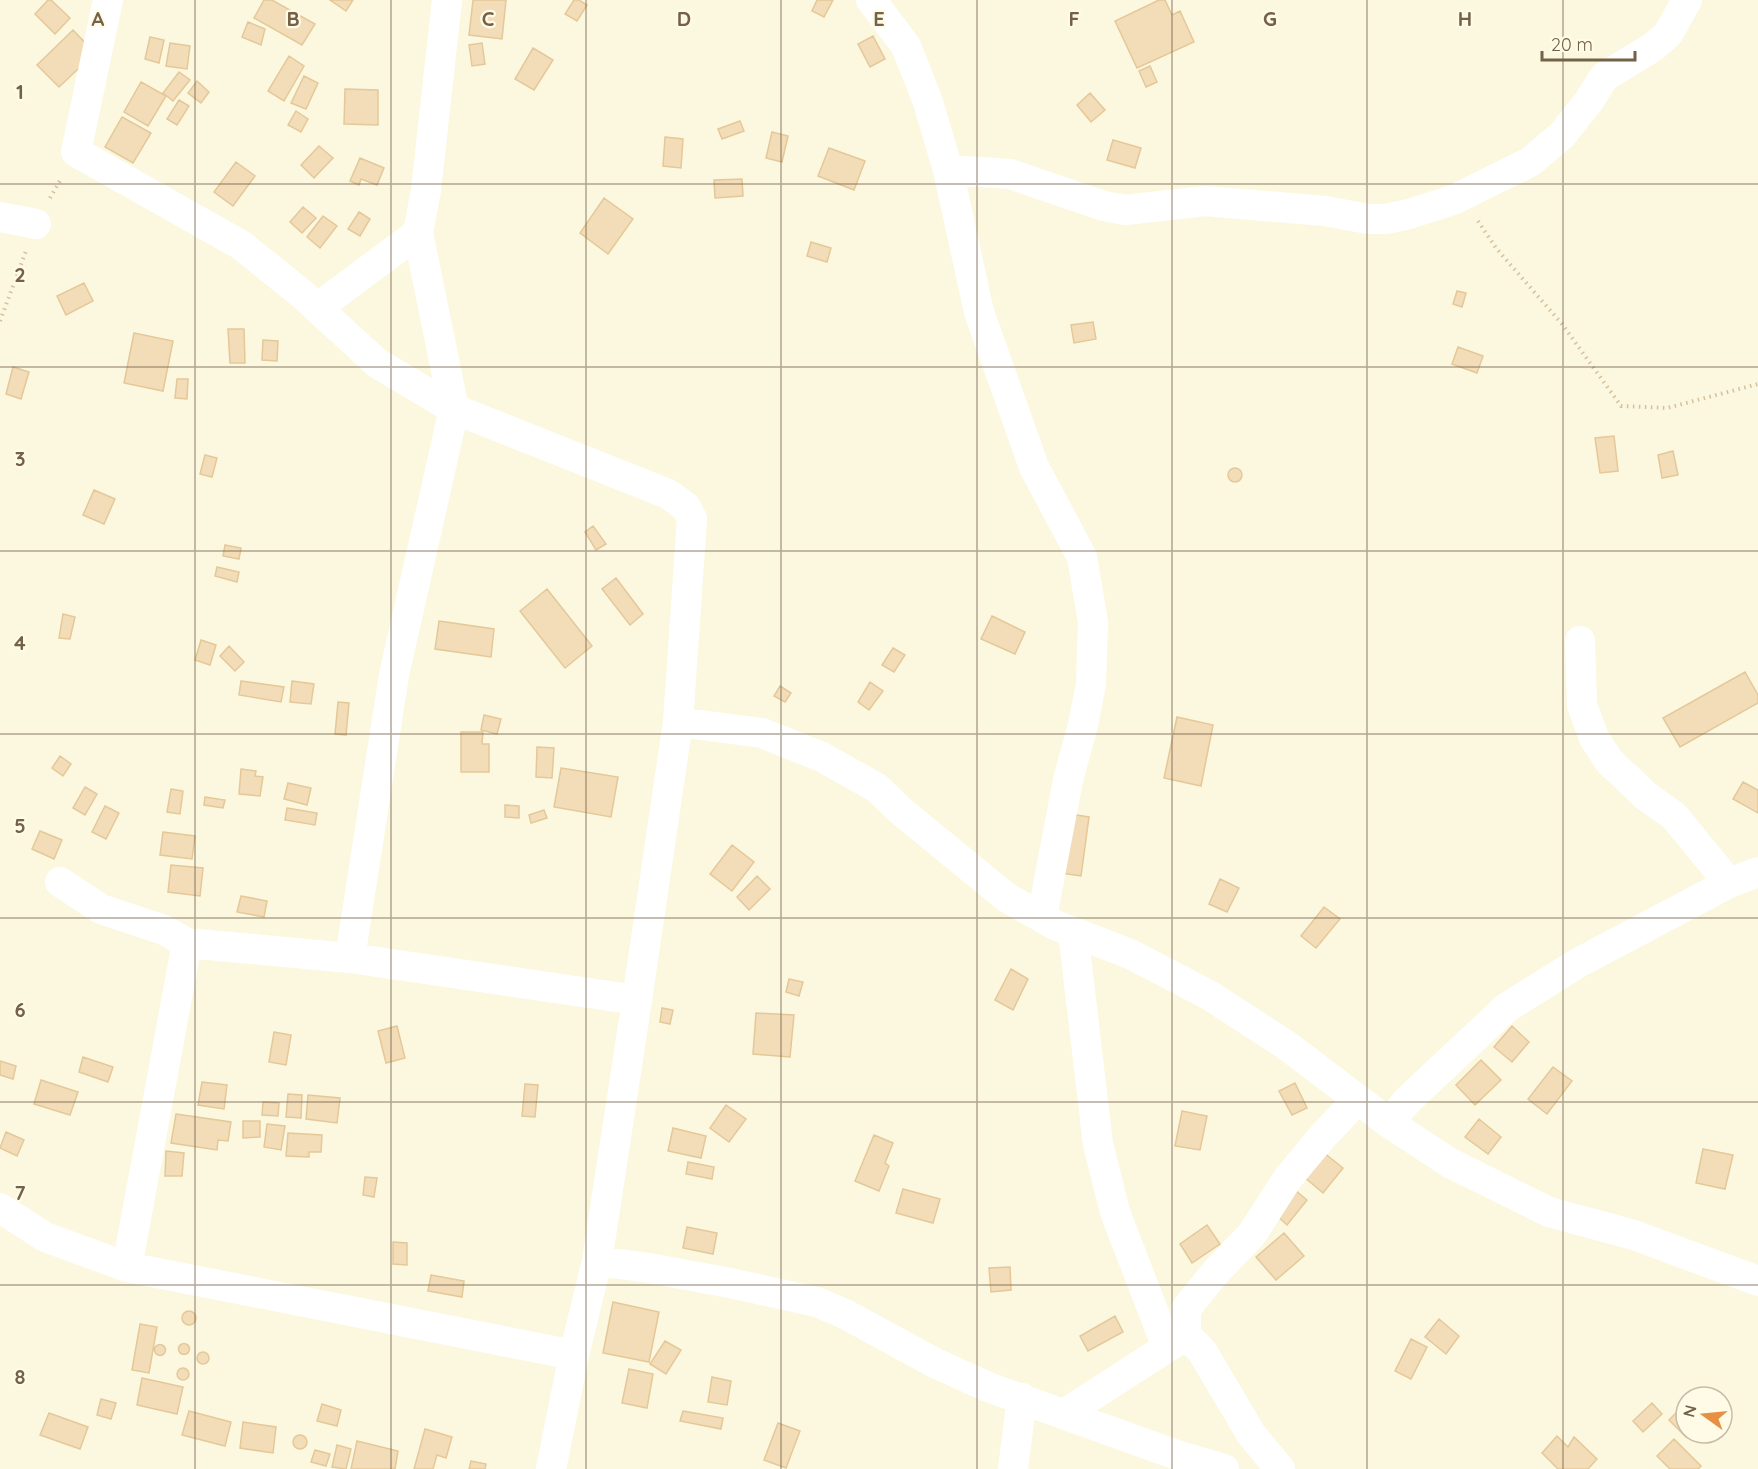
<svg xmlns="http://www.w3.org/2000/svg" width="1758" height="1469" font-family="Quicksand,sans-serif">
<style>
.building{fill:#f2ddb8;stroke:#e4c898;stroke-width:1.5}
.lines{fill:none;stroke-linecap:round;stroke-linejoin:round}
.path{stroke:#d6c09b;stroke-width:4;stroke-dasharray:1.5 4.5;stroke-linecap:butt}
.street{stroke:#fff;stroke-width:30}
.grid{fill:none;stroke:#736148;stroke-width:1.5;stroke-opacity:0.55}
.grid-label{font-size:20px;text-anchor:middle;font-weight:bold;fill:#736148;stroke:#fffbe6;stroke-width:4.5;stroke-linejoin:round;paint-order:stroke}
</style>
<rect width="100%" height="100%" fill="#fcf8e0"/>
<!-- building -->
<path class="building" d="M48 0H51L70 18 55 34 35 14Z
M264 0H272L315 24 302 45 254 18Z
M330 0H353L346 11Z
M473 0H506L502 39 469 35Z
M574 0H579L587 5 577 21 565 14Z
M817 0H833L824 17 812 11Z
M1159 0H1165L1172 15 1180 11 1194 42 1137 68 1115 21Z
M248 22 265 29 261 45 242 37Z
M73 30 95 53 59 87 37 65Z
M873 36 885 59 870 67 858 44Z
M150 37 164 40 159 63 145 59Z
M170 43 190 46 187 69 166 66Z
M482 43 485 64 472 66 469 45Z
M533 48 553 60 534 90 515 79Z
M289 56 304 66 284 101 268 91Z
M1150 66 1157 82 1146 87 1139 71Z
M179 72 190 80 173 101 163 93Z
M304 76 318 83 306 109 291 103Z
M197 81 209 92 201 103 188 93Z
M141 82 166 96 148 126 124 112Z
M345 89 378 90V125L344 124Z
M1090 93 1105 110 1091 122 1077 105Z
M179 100 189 106 177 125 167 119Z
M296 111 308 119 301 132 288 125Z
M122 117 151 133 133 163 105 147Z
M740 121 744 131 722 139 718 129Z
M772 132 788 136 782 162 766 158Z
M665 137 683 139 681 168 663 166Z
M1113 140 1141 148 1135 168 1107 160Z
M319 146 333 158 314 178 301 165Z
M829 148 865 161 854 190 818 176Z
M360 158 384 168 377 185 361 179 359 185 350 181Z
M236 162 255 176 233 206 214 192Z
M742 179 743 196 715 198 714 180Z
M604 198 633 219 608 254 580 233Z
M303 207 316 218 302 233 290 222Z
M359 212 370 219 360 236 348 229Z
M323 216 337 226 320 248 307 237Z
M811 242 831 248 827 262 807 256Z
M84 283 93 301 66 315 57 296Z
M1457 291 1466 293 1462 307 1453 304Z
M1093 322 1096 339 1074 343 1071 325Z
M228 329H244L245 363H230Z
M134 333 173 341 163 391 124 383Z
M263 340 278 341 277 361 262 360Z
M1458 347 1483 356 1477 373 1452 364Z
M13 367 29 372 21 399 6 394Z
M177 379H188L187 399 175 398Z
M1614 436 1618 471 1600 473 1595 438Z
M1673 451 1678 475 1662 478 1658 455Z
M205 455 217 458 212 477 200 474Z
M1228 475a7 7 0 1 1 14 0a7 7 0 1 1-14 0Z
M94 490 115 499 104 524 83 515Z
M593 526 606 544 596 550 585 532Z
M225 545 241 548 239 559 223 556Z
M217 567 239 572 237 582 215 576Z
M616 578 643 614 630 625 602 589Z
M547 589 592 646 565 668 520 611Z
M63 614 75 617 70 639 59 638Z
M992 616 1025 632 1015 654 981 639Z
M439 621 494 629 491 657 435 649Z
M201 640 216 645 210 665 195 660Z
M229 646 244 662 235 671 220 656Z
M893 648 905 655 894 672 882 665Z
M1745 672 1758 695V703L1680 747 1663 718Z
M241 681 284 687 281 702 239 695Z
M292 681 314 684 311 704 290 702Z
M870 682 883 691 869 710 858 702Z
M780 686 791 693 785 702 774 696Z
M338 702 349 703 346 735 335 734Z
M484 715 501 719 497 734 481 730Z
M1177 717 1213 725 1201 786 1164 778Z
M461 732H483L482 744H489V772H461Z
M537 747 554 748 552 778 536 777Z
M60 756 71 764 63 776 52 768Z
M561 768 618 777 611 817 554 807Z
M241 769 256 771 255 776 263 777 260 796 239 794Z
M1743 782 1758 790V813L1733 799Z
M288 783 311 788 307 805 284 799Z
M85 787 97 794 85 815 73 808Z
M171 789 183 791 180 814 167 812Z
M205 797 225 800 223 808 204 805Z
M505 805 519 806V818L505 817Z
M105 806 119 813 106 839 92 832Z
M287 808 317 813 315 825 285 820Z
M544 810 547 818 531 823 529 815Z
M1069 814 1089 817 1081 876 1061 873Z
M40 831 62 840 54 859 32 849Z
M163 832 195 836 192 859 160 855Z
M732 845 754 862 732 891 710 874Z
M171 865 203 868 200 896 168 892Z
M757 876 770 889 749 910 737 897Z
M1220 879 1239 888 1227 912 1209 904Z
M241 896 267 901 264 917 237 912Z
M1324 907 1340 919 1316 948 1301 936Z
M1011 969 1028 979 1013 1010 995 1000Z
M789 979 803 982 799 996 786 992Z
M662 1008 673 1010 670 1024 660 1022Z
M756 1013 794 1015 790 1057 753 1054Z
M397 1026 405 1058 386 1063 378 1031Z
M1512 1026 1529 1042 1512 1062 1494 1047Z
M274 1032 291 1035 286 1065 269 1062Z
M83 1057 113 1067 108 1082 79 1072Z
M1481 1060 1501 1080 1475 1105 1456 1085Z
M0 1061 16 1066 13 1079 0 1075Z
M1553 1067 1572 1081 1547 1114 1528 1099Z
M41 1080 78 1092 70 1115 34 1104Z
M202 1082 227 1085 224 1109 198 1105Z
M1295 1083 1307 1108 1292 1115 1279 1091Z
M525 1084 538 1085 535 1117 522 1116Z
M288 1094 302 1095 301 1118 286 1117Z
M308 1095 340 1098 337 1123 306 1119Z
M263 1102 279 1103 278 1116 262 1115Z
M726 1105 746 1119 729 1142 710 1128Z
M1182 1111 1207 1116 1200 1150 1175 1146Z
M176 1114 231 1122 228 1141 218 1140 217 1150 171 1143Z
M1479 1119 1501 1137 1488 1154 1465 1137Z
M243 1121H260V1137L243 1138Z
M267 1124 285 1126 281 1150 264 1147Z
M673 1128 706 1136 701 1158 668 1151Z
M6 1132 24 1140 17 1156 0 1148Z
M288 1133 322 1135 321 1152H309V1157L286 1156Z
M874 1135 893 1143 885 1163 889 1166 879 1191 855 1181Z
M1703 1149 1733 1155 1725 1189 1696 1183Z
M166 1151 184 1153 182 1176H165Z
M1323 1152 1343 1168 1323 1193 1304 1177Z
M688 1162 714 1167 712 1179 686 1174Z
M365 1177 377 1178 374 1197 363 1195Z
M903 1189 940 1199 933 1223 896 1213Z
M1295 1190 1307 1200 1287 1225 1275 1214Z
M1207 1225 1220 1244 1192 1263 1180 1244Z
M687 1227 717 1233 713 1254 683 1248Z
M1284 1233 1304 1256 1276 1280 1256 1257Z
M393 1242 407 1243V1265L393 1264Z
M1010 1267 1011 1290 991 1292 989 1268Z
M431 1275 464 1281 462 1297 428 1291Z
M613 1302 659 1312 649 1362 603 1353Z
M182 1318a7 7 0 1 1 14 0a7 7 0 1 1-14 0Z
M1115 1316 1123 1332 1088 1351 1080 1336Z
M1439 1319 1459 1336 1446 1354 1425 1337Z
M140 1324 157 1327 149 1373 132 1370Z
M1411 1339 1427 1347 1411 1379 1395 1371Z
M665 1341 681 1350 666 1374 650 1364Z
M178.5 1349a5.5 5.5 0 1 1 11 0a5.5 5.5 0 1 1-11 0Z
M154.5 1350a5.5 5.5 0 1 1 11 0a5.5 5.5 0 1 1-11 0Z
M197 1358a6 6 0 1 1 12 0a6 6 0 1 1-12 0Z
M177 1374a6 6 0 1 1 12 0a6 6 0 1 1-12 0Z
M629 1369 653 1374 647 1408 622 1403Z
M712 1377 731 1381 727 1405 708 1402Z
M142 1378 183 1387 177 1414 137 1405Z
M101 1399 116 1403 111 1419 97 1415Z
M1652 1403 1662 1414 1643 1432 1633 1421Z
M1686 1403V1433H1690L1686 1437 1669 1420Z
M322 1404 341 1410 337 1426 317 1421Z
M189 1411 231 1422 225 1446 182 1435Z
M683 1411 723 1418 721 1429 680 1421Z
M49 1413 88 1427 80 1449 40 1435Z
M243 1422 276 1427 273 1453 240 1448Z
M778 1423 800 1431 786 1468 764 1460Z
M425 1429 452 1437 446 1458 437 1455 433 1469H414Z
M293 1442a7 7 0 1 1 14 0a7 7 0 1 1-14 0Z
M1557 1436 1568 1447 1574 1437 1597 1459 1588 1469H1558L1542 1453Z
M1674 1439 1701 1466 1698 1469H1670L1657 1456Z
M357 1441 398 1451 395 1469H351Z
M337 1445 351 1449 346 1469 332 1467Z
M315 1450 330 1454 326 1466 311 1462Z
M471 1461 486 1464 485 1469H469Z"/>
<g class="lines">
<!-- path -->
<path class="path" d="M50 198 61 179
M1478 221 1496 248 1562 324 1621 406 1667 408 1758 384
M0 321 26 251"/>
<!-- street -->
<path class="street" d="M108 0 76 152 241 245 302 294 377 363 454 409 394 675 350 958
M447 0 426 190 418 233 454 409 668 494 686 507 692 519 678 722 637 1000
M871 0 906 46 928 102 948 170 979 312 1034 467 1082 557 1093 622 1091 684 1083 725 1068 780 1042 917
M948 170 1010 174 1104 206 1125 210 1205 201 1325 211 1368 219H1386L1409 214 1453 200 1530 162 1562 135 1589 101 1604 77 1653 47 1668 34 1687 0
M0 217 36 224
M317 308 418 233
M1580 641 1582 705 1594 738 1609 761 1646 796 1674 816 1729 883
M678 722 762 733 822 757 877 788 901 811 1006 897 1055 925 1130 954 1209 995 1286 1045 1389 1123 1450 1163 1549 1212 1634 1235 1758 1281
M60 882 101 909 164 930 187 943
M1073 932 1098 1144 1115 1212 1167 1347
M1389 1123 1407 1101 1506 1008 1578 963 1729 883 1758 872
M0 1208 45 1237 127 1267 574 1355
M597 1261 649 1268 730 1283 817 1302 845 1314 935 1363 988 1387 1174 1454 1224 1469
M127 1267 187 943 350 958 637 1000 597 1261 574 1355 551 1469
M1064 1414 1185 1336
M1013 1469 1022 1398
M1280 1469 1251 1434 1202 1351 1186 1335V1309L1214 1274 1252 1234 1288 1178 1323 1136 1357 1100"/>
</g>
<!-- grid -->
<path class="grid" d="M195 0V1469M391 0V1469M586 0V1469M781 0V1469M977 0V1469M1172 0V1469M1367 0V1469M1563 0V1469M0 184H1758M0 367H1758M0 551H1758M0 734H1758M0 918H1758M0 1102H1758M0 1285H1758"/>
<g class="grid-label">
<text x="98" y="26">A</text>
<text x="293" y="26">B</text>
<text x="488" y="26">C</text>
<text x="684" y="26">D</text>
<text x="879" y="26">E</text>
<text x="1074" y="26">F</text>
<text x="1270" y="26">G</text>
<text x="1465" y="26">H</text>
<text x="20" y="99">1</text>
<text x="20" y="282">2</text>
<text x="20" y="466">3</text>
<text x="20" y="650">4</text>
<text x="20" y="833">5</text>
<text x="20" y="1017">6</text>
<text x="20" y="1200">7</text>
<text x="20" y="1384">8</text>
</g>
<!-- north arrow -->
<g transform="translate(1704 1415) rotate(285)"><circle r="28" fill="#fffbe6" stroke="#c7bda7" stroke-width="1.5"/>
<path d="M0-4.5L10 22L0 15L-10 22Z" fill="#e79044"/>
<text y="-9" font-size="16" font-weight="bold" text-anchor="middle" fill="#736148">N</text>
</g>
<!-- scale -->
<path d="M1542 51v9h93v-9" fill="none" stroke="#736148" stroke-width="3"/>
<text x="1551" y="51" font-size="18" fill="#736148" stroke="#fffbe6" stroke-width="4.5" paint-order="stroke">20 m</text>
</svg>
